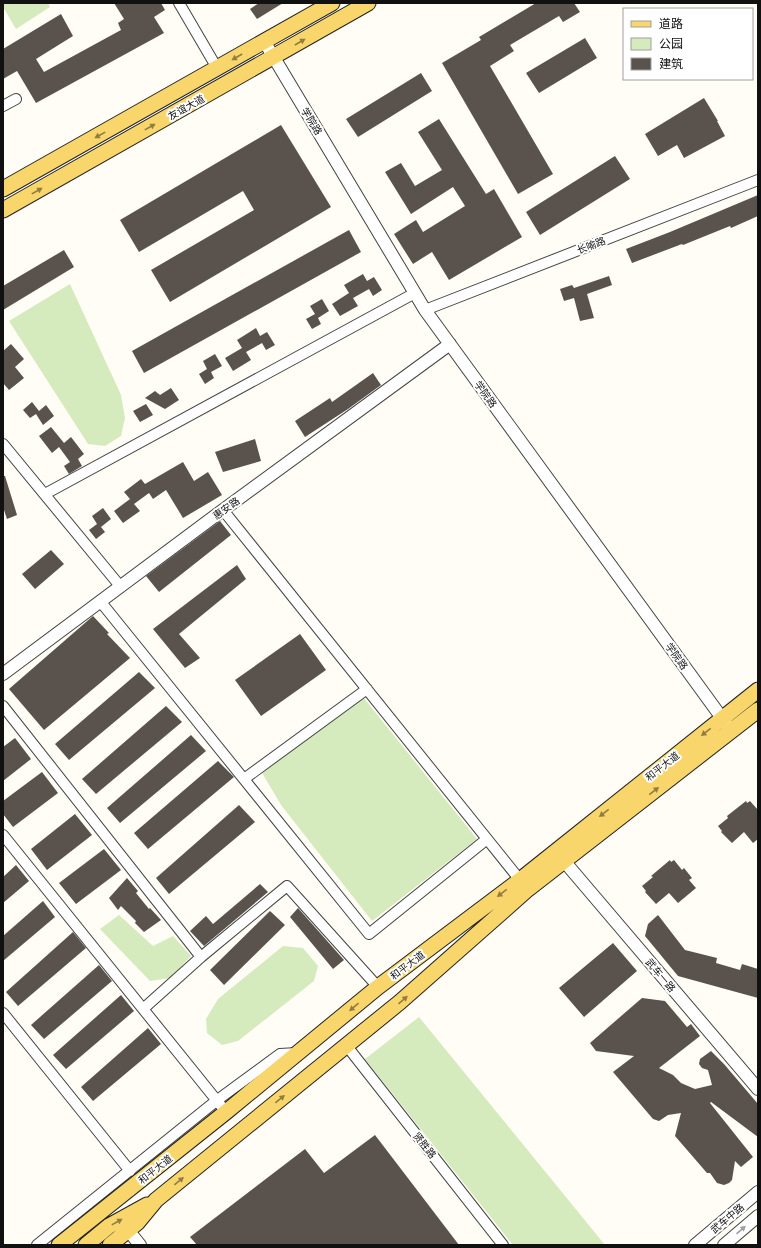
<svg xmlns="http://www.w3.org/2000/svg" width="761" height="1248" font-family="Lora,'Noto Sans SC',serif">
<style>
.green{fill:#d5ebbd}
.building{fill:#5a524d}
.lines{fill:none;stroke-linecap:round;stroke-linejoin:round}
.minor-casing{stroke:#444;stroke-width:12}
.tertiary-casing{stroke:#444;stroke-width:14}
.primary-casing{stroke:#222;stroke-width:17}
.minor{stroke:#fff;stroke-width:10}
.tertiary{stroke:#fff;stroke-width:12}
.primary{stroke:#f9d66b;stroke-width:15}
.oneway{fill:#917d42}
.oneway2{fill:#a0a0a0}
.labels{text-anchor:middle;stroke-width:4;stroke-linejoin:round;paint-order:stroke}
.street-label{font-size:10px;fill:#111;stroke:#fff}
</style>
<rect width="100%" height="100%" fill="#fffdf5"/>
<!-- green -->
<path class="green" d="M3 3H48L50 7 16 29 3 7Z
M70 284 121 395 125 418 121 436 105 446 88 444 9 321Z
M363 697 477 839 372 921 281 805 261 771Z
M119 915 153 946 173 936 191 956 170 978 150 981 100 929Z
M283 946 303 948 318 966 314 981 238 1041 222 1045 207 1033 206 1019 218 999Z
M419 1017 605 1245H513L365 1059Z"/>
<!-- building -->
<path class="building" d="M114 3H161L165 10 154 17 164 33 36 103 17 71 3 79V49L61 14 73 36 36 59 44 72 121 30 118 23 124 19Z
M259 3H283L257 19 250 9Z
M536 3H574L580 12 563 22 559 16 510 45 514 51 490 66 553 174 518 194 442 63 481 40 479 37Z
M585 38 597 58 539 93 526 73Z
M421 73 432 91 358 137 346 119Z
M704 98 718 121H717L725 136 684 158 677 145 658 156 645 134Z
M439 119 486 194 494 189 522 237 449 280 432 252 413 264 394 234 416 220 423 232 465 206 453 187 411 214 385 172 401 163 415 186 442 170 418 132Z
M281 125 331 207 170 302 151 270 254 210 243 191 139 252 120 220Z
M615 156 630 179 540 235 526 212Z
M758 195V216L731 228 730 226 683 245 682 244 632 263 626 249 670 232Z
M349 230 361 252 144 373 132 351Z
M64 250 74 267 3 310V286Z
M363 274 367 281 374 277 382 290 373 296 369 289 353 298 358 306 340 316 332 304 349 293 344 285Z
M609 276 612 285 587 294 594 318 580 321 574 298 564 301 560 289 572 285 574 288Z
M322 299 329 311 318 318 321 324 312 329 306 319 315 314 310 306Z
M256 328 260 336 267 332 275 345 266 350 262 343 246 352 251 360 233 371 225 358 242 348 237 340Z
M11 344 24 359 15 367 24 378 9 390 3 383V351Z
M215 354 222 366 211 372 214 378 205 384 199 374 207 369 203 361Z
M373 373 381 385 348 409 305 437 295 421 330 398 332 402Z
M171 388 179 400 165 409 145 398 155 391 160 395Z
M32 402 39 411 46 405 54 416 43 425 36 414 30 418 23 410Z
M146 404 153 415 140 422 133 411Z
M51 427 64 443 71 437 84 454 78 459 82 466 69 474 64 466 70 462 59 447 52 453 39 436Z
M255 439 261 461 223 472 215 452Z
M183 462 194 481 208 472 222 495 183 518 166 490 153 499 149 493 134 504 140 511 123 523 114 511 130 499 124 492 141 479 145 484Z
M3 476H5L17 515 7 519 3 507Z
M103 508 111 519 101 527 105 532 96 539 89 530 97 524 92 516Z
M220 521 231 535 159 592 146 576Z
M51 550 64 564 35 589 22 574Z
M237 565 246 579 179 634 200 658 185 668 153 629Z
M93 616 109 633 107 634 130 658 44 730 9 689Z
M300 634 326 670 261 716 235 680Z
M139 672 155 688 69 760 55 744Z
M166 706 182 722 96 794 82 779Z
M191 735 206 751 120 823 107 808Z
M15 738 31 759 3 781V747Z
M218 761 234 777 148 849 134 833Z
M42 772 58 793 13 827 3 814V801Z
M746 801 747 803 750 801 758 810V839L753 843 744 832 732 843 721 832 722 831 718 826 728 818 727 816Z
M239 805 255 822 169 894 156 878Z
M75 814 92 835 47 870 31 849Z
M104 849 121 870 76 904 59 883Z
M670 860 671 862 674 860 682 870 684 868 692 878 689 880 696 888 678 903 669 893 656 904 645 892 646 891 642 886 653 877 651 876Z
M16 865 29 881 3 903V877Z
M127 878 138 891 136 893 149 909 150 908 161 920 144 932 135 923 136 921 121 906 118 910 109 898Z
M260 884 268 892 204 946 190 931 206 916 213 924Z
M43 901 55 917 3 961V936Z
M298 908 344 960 333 969 290 917Z
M270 911 285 925 224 985 210 970Z
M658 915 685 950 717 958 716 963 740 970 742 964 758 969V998L678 976 645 936 648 924Z
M73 932 86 948 18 1006 6 992Z
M613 943 637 971 584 1017 559 988Z
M99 965 112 981 44 1039 31 1025Z
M121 995 134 1011 66 1069 53 1055Z
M642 998 665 1001 687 1027 691 1024 700 1036 659 1068 673 1075 681 1083 695 1089 712 1085 708 1070 702 1068 699 1064 700 1059 711 1051 724 1064 758 1104V1137L711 1102 710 1103 753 1157 741 1167 735 1161 732 1180 729 1183 724 1185 717 1183 710 1173H707L675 1136 681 1113 668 1115 659 1121 653 1119 613 1072 634 1056 596 1051 590 1043Z
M148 1028 161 1044 93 1101 81 1087Z
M375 1135 459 1245H197L190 1237 305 1149 324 1173Z"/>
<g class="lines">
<defs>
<path id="minor" d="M179 3 217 68
M3 106 16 99
M425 310 758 180
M3 444 120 586
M45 494 415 293
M223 510 524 885
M100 601 369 934 487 839
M3 706 201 957 143 1009
M244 779 367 689
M3 835 226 1112
M201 957 287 886 378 987
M3 1013 130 1171
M346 1045 503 1245
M37 1245 216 1101 280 1054 297 1053"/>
<path id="tertiary" d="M264 41 425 310 727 725
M3 674 223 510 450 344
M564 861 758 1089
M128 1230 140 1245
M695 1245 758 1192
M724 1245 758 1216"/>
<path id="primary" d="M3 189 332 3
M3 210 368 3
M59 1245 226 1112 378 987 520 880 758 690
M86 1245 109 1226 147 1205
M110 1245 137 1223 156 1200 400 1002 528 889 758 710"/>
</defs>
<!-- minor casing -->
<use href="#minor" class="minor-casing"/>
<!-- tertiary casing -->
<use href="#tertiary" class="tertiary-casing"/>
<!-- primary casing -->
<use href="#primary" class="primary-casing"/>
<!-- minor -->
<use href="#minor" class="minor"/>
<!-- tertiary -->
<use href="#tertiary" class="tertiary"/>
<!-- primary -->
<use href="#primary" class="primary"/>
</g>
<!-- one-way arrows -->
<defs><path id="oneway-solid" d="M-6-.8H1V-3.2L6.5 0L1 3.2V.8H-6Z"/></defs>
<g class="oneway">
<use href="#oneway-solid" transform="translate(300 42) rotate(-30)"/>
<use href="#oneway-solid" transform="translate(237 57) rotate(150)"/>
<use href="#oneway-solid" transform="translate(150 127) rotate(-29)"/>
<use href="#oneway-solid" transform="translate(100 135) rotate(151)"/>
<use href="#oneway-solid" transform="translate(37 191) rotate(-29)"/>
<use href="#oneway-solid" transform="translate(706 732) rotate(142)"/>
<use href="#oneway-solid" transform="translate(654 791) rotate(-38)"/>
<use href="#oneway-solid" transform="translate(604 813) rotate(142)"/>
<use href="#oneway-solid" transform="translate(502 893) rotate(143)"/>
<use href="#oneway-solid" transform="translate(403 1000) rotate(-41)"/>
<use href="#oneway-solid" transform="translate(354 1007) rotate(140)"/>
<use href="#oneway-solid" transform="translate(280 1099) rotate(-39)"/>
<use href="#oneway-solid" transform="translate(179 1181) rotate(-39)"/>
<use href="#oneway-solid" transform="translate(117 1222) rotate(-29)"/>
</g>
<use class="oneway2" href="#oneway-solid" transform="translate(741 1230) rotate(-41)"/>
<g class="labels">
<!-- street labels -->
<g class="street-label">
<text transform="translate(186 107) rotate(-29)" y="4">友谊大道</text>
<text transform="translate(312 121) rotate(59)" y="4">学院路</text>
<text transform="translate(591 245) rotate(-21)" y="4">长喻路</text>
<text transform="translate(486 394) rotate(54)" y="4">学院路</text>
<text transform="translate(226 508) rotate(-36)" y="4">惠安路</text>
<text transform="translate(677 656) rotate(54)" y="4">学院路</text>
<text transform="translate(662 766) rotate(-38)" y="4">和平大道</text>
<text transform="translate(407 965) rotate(-37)" y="4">和平大道</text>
<text transform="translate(661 975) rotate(50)" y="4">武车一路</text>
<text transform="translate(425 1145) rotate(52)" y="4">贤胜路</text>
<text transform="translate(155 1169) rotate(-38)" y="4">和平大道</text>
<text transform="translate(727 1218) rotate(-40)" y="4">武车中路</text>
</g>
</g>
<!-- border -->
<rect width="761" height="1248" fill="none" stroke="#111111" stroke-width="8"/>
<!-- legend -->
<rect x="623" y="8" width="130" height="72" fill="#ffffff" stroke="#a0a0a0"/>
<rect x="631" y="21" width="20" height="6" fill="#f9d66b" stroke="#a0a0a0"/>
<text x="659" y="28" font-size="12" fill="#111111">道路</text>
<rect x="631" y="38" width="20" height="12" fill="#d5ebbd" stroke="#a0a0a0"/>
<text x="659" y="48" font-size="12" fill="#111111">公园</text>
<rect x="631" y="58" width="20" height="12" fill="#5a524d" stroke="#a0a0a0"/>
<text x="659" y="68" font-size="12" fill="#111111">建筑</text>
</svg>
